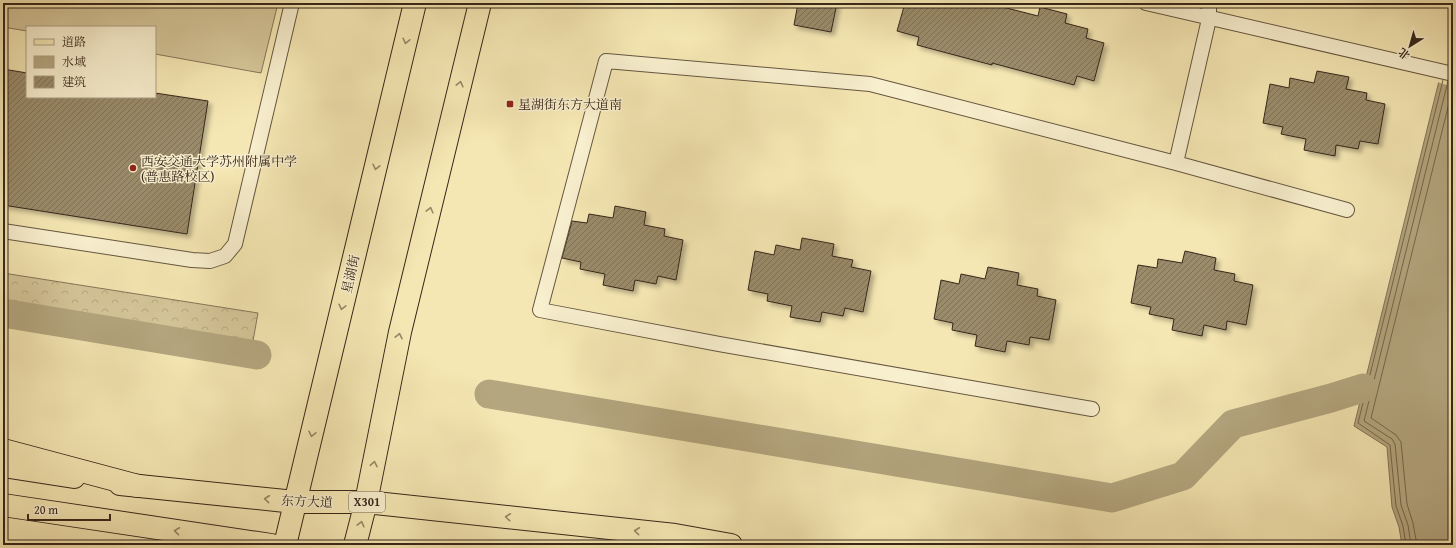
<svg xmlns="http://www.w3.org/2000/svg" width="1456" height="548" font-family="'Gentium Book Plus','Noto Serif SC',serif">
<style>
.forest{fill:url(#forest-crowns);stroke:#86765a}
.garden{fill:#d5c699;stroke:#86765a}
.water{fill:#b4a67f;stroke:#827357}
.pier{fill:#f5e7b3}
.lines{fill:none;stroke-linecap:round;stroke-linejoin:round}
.shore{stroke:#76664c;stroke-width:1}
.canal{stroke:#b4a67f;stroke-width:29}
.building{fill:url(#building-hatch);stroke:#37271a;filter:url(#shadow)}
.lane-casing{stroke:#665740;stroke-width:16}
.primary-casing{stroke:#37271a;stroke-width:24}
.highway-casing{stroke:#37271a;stroke-width:24}
.lane{stroke:#f8efce;stroke-width:14}
.primary{stroke:#f5e7b3;stroke-width:22}
.highway{stroke:#f5e7b3;stroke-width:22}
.oneway{stroke:#968766}
.poi-dot{fill:#8f2418;stroke:#f8efce;stroke-width:1.5}
.labels{text-anchor:middle;stroke-width:3;stroke-linejoin:round;paint-order:stroke}
.shield{fill:#f8efce;stroke:#716350;stroke-width:1}
.shield-label{font-size:12px;font-weight:bold;fill:#37271a}
.poi-label{font-size:13px;fill:#37271a;stroke:#f8efce;text-anchor:start}
.street-label{font-size:13px;fill:#37271a;stroke:#f8efce}
</style>
<defs>
<pattern id="forest-crowns" width="20" height="18" patternUnits="userSpaceOnUse"><rect width="20" height="18" fill="#d5c699"/><path d="M2 6a3 3 0 1 1 6 0M12 15a3 3 0 1 1 6 0" fill="none" stroke="#b7aa83"/></pattern>
<pattern id="building-hatch" width="6" height="6" patternUnits="userSpaceOnUse"><rect width="6" height="6" fill="#9a8b6a"/><path d="M-1 1l2-2M0 6l6-6M5 7l2-2" fill="none" stroke="#7e7256"/></pattern>
<filter id="shadow"><feDropShadow dx="3.5" dy="3.5" stdDeviation="2" flood-color="#0004"/></filter>
</defs>
<rect width="100%" height="100%" fill="#f5e7b3"/>
<filter id="stains"><feTurbulence type="fractalNoise" baseFrequency=".005" numOctaves="4"/><feColorMatrix values="0 0 0 0 .2 0 0 0 0 .09 0 0 0 0 .02 0 0 0 .5 -.17"/></filter>
<radialGradient id="worn" r=".72"><stop offset=".6" stop-color="#630" stop-opacity="0"/><stop offset="1" stop-color="#630" stop-opacity=".3"/></radialGradient>
<!-- forest -->
<path class="forest" d="M3 273 258 313 253 341 3 301Z"/>
<!-- garden -->
<path class="garden" d="M3 3H278L261 73 155 54V27H27V31L3 27Z"/>
<!-- water -->
<path class="water" d="M1453 24V545H1402L1399 527 1392 507 1387 447 1354 426Z"/>
<!-- pier -->
<path class="pier" d="M1447 41 1453 43V87L1437 82Z"/>
<g class="lines">
<!-- shore -->
<path class="shore" d="M1406 545 1403 526 1396 506 1390 445 1358 423 1443 80
M1411 545 1408 525 1401 505 1395 444 1392 439 1364 421 1448 81
M1417 545 1413 523 1407 504 1401 442 1396 435 1371 418 1453 87"/>
<!-- canal -->
<path class="canal" d="M3 313 257 355
M489 394 1112 498 1183 476 1233 424 1331 398 1363 388"/>
</g>
<!-- building -->
<path class="building" d="M798 3H837L831 32 794 25Z
M905 3H987L1038 16 1040 7 1067 14 1065 23 1088 29 1086 38 1104 43 1094 81 1077 76 1074 85 992 63V65L917 45 919 37 897 31Z
M3 69 27 73V97H155V93L208 101 187 234 3 205Z
M1317 71 1349 77 1346 89 1367 93 1366 100 1385 104 1378 144 1360 141 1358 149 1336 145 1335 156 1304 150 1306 139 1281 134 1283 127 1263 123 1270 84 1289 88 1290 78 1314 83Z
M615 206 646 212 644 225 665 229 664 236 683 240 676 280 658 276 656 284 635 280 633 291 603 285 605 274 580 269 581 262 562 258 572 221 587 223 589 214 613 218Z
M802 238 834 244 832 256 853 260 851 267 871 271 863 312 845 308 843 316 822 312 820 322 790 317 792 306 767 301 768 294 748 290 755 251 774 255 776 245 800 250Z
M1185 251 1216 258 1214 270 1235 274 1234 281 1253 285 1246 325 1227 321 1226 330 1204 325 1202 336 1172 330 1174 319 1149 314 1151 307 1131 303 1138 265 1157 268 1158 259 1182 263Z
M988 267 1019 273 1017 285 1038 289 1037 296 1056 300 1049 340 1030 337 1029 345 1007 341 1005 352 975 346 977 335 952 330 953 323 934 319 941 280 959 284 961 274 985 279Z"/>
<g class="lines">
<defs>
<path id="lane" d="M1146 3 1453 74
M1176 163 1209 19V3
M3 231 192 260 210 261 225 256 235 244 292 3
M1092 409 719 344 540 310 606 61 870 84 1176 163 1347 210"/>
<path id="primary" d="M3 466 74 477
M120 484 295 502H366L675 535 731 545
M285 545 415 3
M355 545 366 502 400 332 480 3"/>
<path id="highway" d="M3 450 138 486
M3 505 271 545"/>
</defs>
<!-- lane casing -->
<use href="#lane" class="lane-casing"/>
<!-- primary casing -->
<use href="#primary" class="primary-casing"/>
<!-- highway casing -->
<use href="#highway" class="highway-casing"/>
<!-- lane -->
<use href="#lane" class="lane"/>
<!-- primary -->
<use href="#primary" class="primary"/>
<!-- highway -->
<use href="#highway" class="highway"/>
</g>
<!-- one-way arrows -->
<defs><path id="oneway-chevron" d="M-2-3.5L2.5 0L-2 3.5" fill="none" stroke-width="1.6" stroke-linecap="round" stroke-linejoin="round"/></defs>
<g class="oneway">
<use href="#oneway-chevron" transform="translate(406 41) rotate(103)"/>
<use href="#oneway-chevron" transform="translate(460 84) rotate(-76)"/>
<use href="#oneway-chevron" transform="translate(376 167) rotate(103)"/>
<use href="#oneway-chevron" transform="translate(430 210) rotate(-76)"/>
<use href="#oneway-chevron" transform="translate(342 307) rotate(103)"/>
<use href="#oneway-chevron" transform="translate(399 336) rotate(-78)"/>
<use href="#oneway-chevron" transform="translate(312 434) rotate(103)"/>
<use href="#oneway-chevron" transform="translate(374 464) rotate(-79)"/>
<use href="#oneway-chevron" transform="translate(267 499) rotate(-174)"/>
<use href="#oneway-chevron" transform="translate(508 517) rotate(-174)"/>
<use href="#oneway-chevron" transform="translate(361 524) rotate(-76)"/>
<use href="#oneway-chevron" transform="translate(177 531) rotate(-172)"/>
<use href="#oneway-chevron" transform="translate(637 531) rotate(-174)"/>
</g>
<!-- markers -->
<g class="poi-dot">
<rect x="506" y="100" width="8" height="8" rx="2"/>
<circle cx="133" cy="168" r="4"/>
</g>
<g class="labels">
<!-- shield labels -->
<rect class="shield" x="349" y="492" width="36" height="20" rx="3"/>
<g class="shield-label">
<text x="367" y="506">X301</text>
</g>
<!-- poi labels -->
<g class="poi-label">
<text x="518" y="109">星湖街东方大道南</text>
<text x="141" y="166">西安交通大学苏州附属中学<tspan x="141" dy="15">(普惠路校区)</tspan></text>
</g>
<!-- street labels -->
<g class="street-label">
<text transform="translate(350 274) rotate(-77)" y="5">星湖街</text>
<text transform="translate(307 501) rotate(2)" y="5">东方大道</text>
</g>
</g>
<!-- margin -->
<rect width="1456" height="548" fill="none" stroke="#f5e7b3" stroke-width="16"/>
<rect x="4" y="4" width="1448" height="540" fill="none" stroke="#37271a" stroke-width="2"/>
<rect x="8" y="8" width="1440" height="532" fill="none" stroke="#37271a"/>
<!-- legend -->
<rect x="26" y="26" width="130" height="72" fill="#f8efce" stroke="#ab9f86"/>
<rect x="34" y="39" width="20" height="6" fill="#f5e7b3" stroke="#ab9f86"/>
<text x="62" y="46" font-size="12" fill="#37271a">道路</text>
<rect x="34" y="56" width="20" height="12" fill="#b4a67f" stroke="#ab9f86"/>
<text x="62" y="66" font-size="12" fill="#37271a">水域</text>
<rect x="34" y="76" width="20" height="12" fill="url(#building-hatch)" stroke="#ab9f86"/>
<text x="62" y="86" font-size="12" fill="#37271a">建筑</text>
<!-- north arrow -->
<g transform="translate(1410 46) rotate(217)" stroke="#f8efce" stroke-width="3" paint-order="stroke">
<path d="M0-3L7 15L0 10L-7 15Z" fill="#37271a"/>
<text y="-6" font-size="11" font-weight="bold" text-anchor="middle" fill="#37271a">北</text>
</g>
<!-- scale -->
<path d="M28 514v6h82v-6" fill="none" stroke="#37271a" stroke-width="2"/>
<text x="34" y="514" font-size="12" fill="#37271a" stroke="#f8efce" stroke-width="3" paint-order="stroke">20 m</text>
<rect width="100%" height="100%" filter="url(#stains)"/>
<rect width="100%" height="100%" fill="url(#worn)"/>
</svg>
